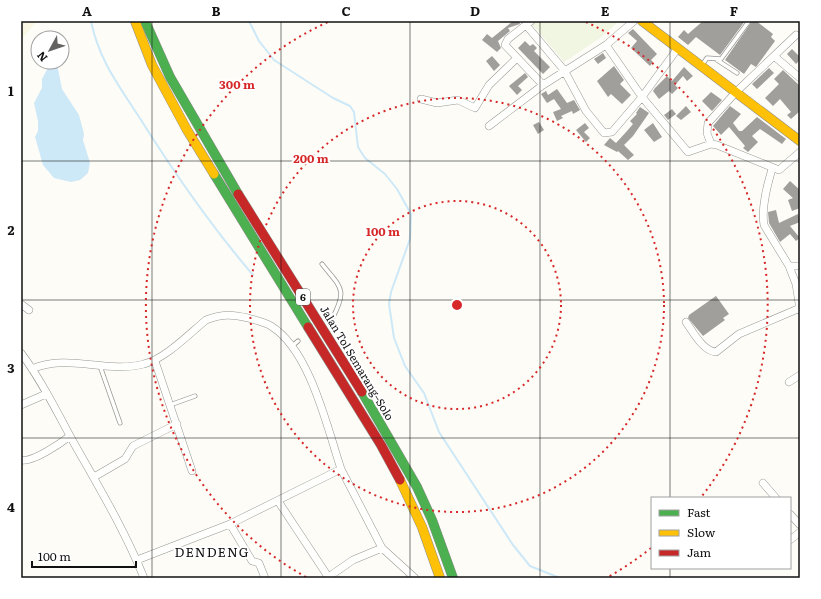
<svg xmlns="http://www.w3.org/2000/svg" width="821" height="599" font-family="Literata,serif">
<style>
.farmland{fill:#f9f7e4}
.pitch{fill:#f0f6e1}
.water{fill:#cde8f7}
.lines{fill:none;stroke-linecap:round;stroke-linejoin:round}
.stream{stroke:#cde8f7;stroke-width:2}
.building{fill:#a19f9c}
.lane-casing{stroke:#979795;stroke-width:5}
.street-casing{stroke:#979795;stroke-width:8}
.fast-casing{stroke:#8e8d8b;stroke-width:10}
.slow-casing{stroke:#8e8d8b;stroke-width:10}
.jam-casing{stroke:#8e8d8b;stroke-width:10}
.lane{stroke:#fffffe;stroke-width:3.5}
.street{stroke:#fffffe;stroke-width:7}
.fast{stroke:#4caf50;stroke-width:9}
.slow{stroke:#ffc107;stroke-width:9}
.jam{stroke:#c62828;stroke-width:9}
.grid{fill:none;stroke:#111;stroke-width:1;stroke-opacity:0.55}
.ring{fill:none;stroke:#d62828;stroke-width:2;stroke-dasharray:2 4}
.labels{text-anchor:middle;stroke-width:4;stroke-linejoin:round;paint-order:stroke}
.shield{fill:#fff;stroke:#585858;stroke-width:1}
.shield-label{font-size:10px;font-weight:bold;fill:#111}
.street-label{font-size:11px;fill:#111;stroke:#fff}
.quarter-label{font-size:13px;letter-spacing:1px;fill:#111;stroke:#fff}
.centre{fill:#d62828;stroke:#fff;stroke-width:2}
.ring-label{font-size:12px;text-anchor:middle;font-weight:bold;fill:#d62828;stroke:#fff;stroke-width:4;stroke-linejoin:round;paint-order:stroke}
.neatline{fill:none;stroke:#111;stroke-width:1.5}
.grid-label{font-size:13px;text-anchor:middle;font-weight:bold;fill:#111}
</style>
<rect width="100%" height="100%" fill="#fdfcf7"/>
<!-- farmland -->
<path class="farmland" d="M21 21H37L21 40Z"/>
<!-- pitch -->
<path class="pitch" d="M536 21H619L600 38 564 62 532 24Z"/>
<!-- water -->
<path class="water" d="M51 62 57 64 62 89 79 115 84 134 83 140 90 163 88 173 80 180 71 182 54 178 43 165 35 137 38 131V121L34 103 42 88V79Z"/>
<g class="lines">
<!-- stream -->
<path class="stream" d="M91 21C99 61 120 87 141 120 175 174 211 226 253 275
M249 21 259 41 274 60 333 98 350 106 354 112 358 147 365 158 385 174 397 189 411 214 410 239 391 292 389 304 394 338 405 366 424 393 439 432 513 545 530 566 560 578"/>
</g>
<!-- building -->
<path class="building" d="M513 21H519L520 24 508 28 510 31 498 41 501 48 497 52 482 40 487 34 492 38Z
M703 21H745L720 55 696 37 688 45 678 37 684 30 688 34Z
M752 21H756L773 34 771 37 775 41 756 67 751 64 744 74 725 60Z
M633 29 657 54 651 60 653 62 650 66 631 48 637 41 628 33Z
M525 41 530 46 533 44 537 48 534 51 550 67 543 74 518 48Z
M792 49 800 57V60L796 64 787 54Z
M603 53 606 58 598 64 594 59Z
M492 56 500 65 494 71 486 61Z
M614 66 624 80 620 84 631 95 622 104 611 94 608 97 597 81Z
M684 67 693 76 687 81 683 76 675 85 678 88 672 94 669 91 659 99 653 91 655 88 667 76 672 81Z
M769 68 774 73 757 89 752 84Z
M783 70 800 86V111L791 119 787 115 791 112 780 99 773 106 765 98 779 84 774 79Z
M525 73 528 77 518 86 522 90 517 95 509 86Z
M557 89 567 103 574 100 580 110 573 114 572 111 561 116 563 118 557 121 553 112 561 109 554 99 547 103 541 94 546 91 548 95Z
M711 92 722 100 712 111 702 101Z
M686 106 691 112 681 120 676 116Z
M730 106 741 114 733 123 739 131H742L757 117 786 139 782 144 760 129 752 136 758 142 748 152 743 148 745 146 729 127 721 135 713 126Z
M640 107 649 113 633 136 624 145 634 155 628 160 618 151 617 152 604 145 610 138 616 143 627 131 633 124 630 121 637 114 636 113Z
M672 109 676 114 668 120 664 115Z
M539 122 544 130 538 134 533 125Z
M585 123 589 128 584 132 590 138 586 142 576 130Z
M653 123 662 137 654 142 644 130Z
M790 181 800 190V208L792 211 788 200 793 198 783 189Z
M776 210 779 223 798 214 800 222 790 226 800 238 796 241 790 234 780 242 769 223 768 212Z
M716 296 729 314 723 318 725 320 703 336 688 318 689 315Z"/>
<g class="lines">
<defs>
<path id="lane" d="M717 60 737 73
M702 65 707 58 721 59 749 21
M322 264C341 288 348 289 332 319
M292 346 298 341
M100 366 120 423
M170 405 195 396"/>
<path id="street" d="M531 21 508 39 505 45 543 85
M526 25 564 70 586 111 604 133 612 132 642 97 678 48
M606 45 642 97 688 152 711 144 717 145 779 170 800 152
M774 56 800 78
M421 99 437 103 458 100 475 108 489 85 517 58
M489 126 543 85 606 45 634 21
M711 144 707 133 708 123 736 92 796 35
M772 169C767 186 761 208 764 225L789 266 796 284 800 310
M789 266H800
M21 304 29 310
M686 322C693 332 703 351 716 352L739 334 800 308
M21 353C42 381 58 414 75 445 100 489 125 531 144 578
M155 361 192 471
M32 369C69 353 106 374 144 364 165 359 189 334 206 320 221 314 232 314 248 318 255 320 264 322 271 326 310 350 327 427 341 469
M789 382 800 375
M21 405 46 394
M21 460C32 463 61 443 70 436
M94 477 125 459 133 446 177 424
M763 483 776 498
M278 501 329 578
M790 514 800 525
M230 524 252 561 259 563 265 578
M790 540 800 532
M137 560 230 524 341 469 382 548
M327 578 353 560 382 548 415 578"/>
<path id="fast" d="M145 21 170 77 238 194
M214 174 308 327
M362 392 417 487 432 520 453 578"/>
<path id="slow" d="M135 21 152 65 187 130 214 174
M642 21 800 141
M400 480 422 527 440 578"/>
<path id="jam" d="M238 194 362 392
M308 327 381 445 400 480"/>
</defs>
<!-- lane casing -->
<use href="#lane" class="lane-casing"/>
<!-- street casing -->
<use href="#street" class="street-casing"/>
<!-- fast casing -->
<use href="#fast" class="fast-casing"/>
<!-- slow casing -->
<use href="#slow" class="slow-casing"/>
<!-- jam casing -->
<use href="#jam" class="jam-casing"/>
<!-- lane -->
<use href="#lane" class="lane"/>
<!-- street -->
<use href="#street" class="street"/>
<!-- fast -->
<use href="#fast" class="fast"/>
<!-- slow -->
<use href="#slow" class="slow"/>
<!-- jam -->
<use href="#jam" class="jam"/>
</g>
<!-- grid -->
<path class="grid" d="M152 21V578M281 21V578M410 21V578M540 21V578M670 21V498M21 161H800M21 300H800M21 438H800M670 568V578"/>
<!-- distance rings -->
<g class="ring">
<circle cx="457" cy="305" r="104"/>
<circle cx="457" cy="305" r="207"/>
<path d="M651 548A311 311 0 0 1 608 577M306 577A311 311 0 0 1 328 22M586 22A311 311 0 0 1 702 496"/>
</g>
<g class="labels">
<!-- shield labels -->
<rect class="shield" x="296" y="289" width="14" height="16" rx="3"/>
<g class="shield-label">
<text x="303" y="301">6</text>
</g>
<!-- street labels -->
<g class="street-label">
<text transform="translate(357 363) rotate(59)" y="4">Jalan Tol Semarang–Solo</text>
</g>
<!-- quarter labels -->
<g class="quarter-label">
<text x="212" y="557">DENDENG</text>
</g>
</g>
<circle cx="457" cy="305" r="6" class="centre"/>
<g class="ring-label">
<text x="237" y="89">300 m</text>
<text x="311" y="163">200 m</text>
<text x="383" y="236">100 m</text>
</g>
<!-- border -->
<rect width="821" height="599" fill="none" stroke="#ffffff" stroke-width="44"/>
<!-- legend -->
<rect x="651" y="497" width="140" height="72" fill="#ffffff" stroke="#a0a0a0"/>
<rect x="659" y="510" width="20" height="6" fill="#4caf50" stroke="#a0a0a0"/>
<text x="687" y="517" font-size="12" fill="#111111">Fast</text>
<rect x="659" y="530" width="20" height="6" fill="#ffc107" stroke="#a0a0a0"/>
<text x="687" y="537" font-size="12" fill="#111111">Slow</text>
<rect x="659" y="550" width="20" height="6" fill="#c62828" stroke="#a0a0a0"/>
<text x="687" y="557" font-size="12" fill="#111111">Jam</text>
<!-- north arrow -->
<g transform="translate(50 50) rotate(230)"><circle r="19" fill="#ffffff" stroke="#a0a0a0"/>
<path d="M0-3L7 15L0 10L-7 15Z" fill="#646362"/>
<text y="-6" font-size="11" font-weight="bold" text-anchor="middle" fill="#111111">N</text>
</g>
<!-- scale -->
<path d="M32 561v6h104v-6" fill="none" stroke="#111111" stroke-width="2"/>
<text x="38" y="561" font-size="12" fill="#111111" stroke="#ffffff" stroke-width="3" paint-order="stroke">100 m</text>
<rect x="22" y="22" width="777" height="555" class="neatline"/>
<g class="grid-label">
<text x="87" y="16">A</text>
<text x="216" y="16">B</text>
<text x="346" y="16">C</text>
<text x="475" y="16">D</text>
<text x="605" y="16">E</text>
<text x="734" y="16">F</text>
<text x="11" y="96">1</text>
<text x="11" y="235">2</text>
<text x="11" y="373">3</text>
<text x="11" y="512">4</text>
</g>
</svg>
